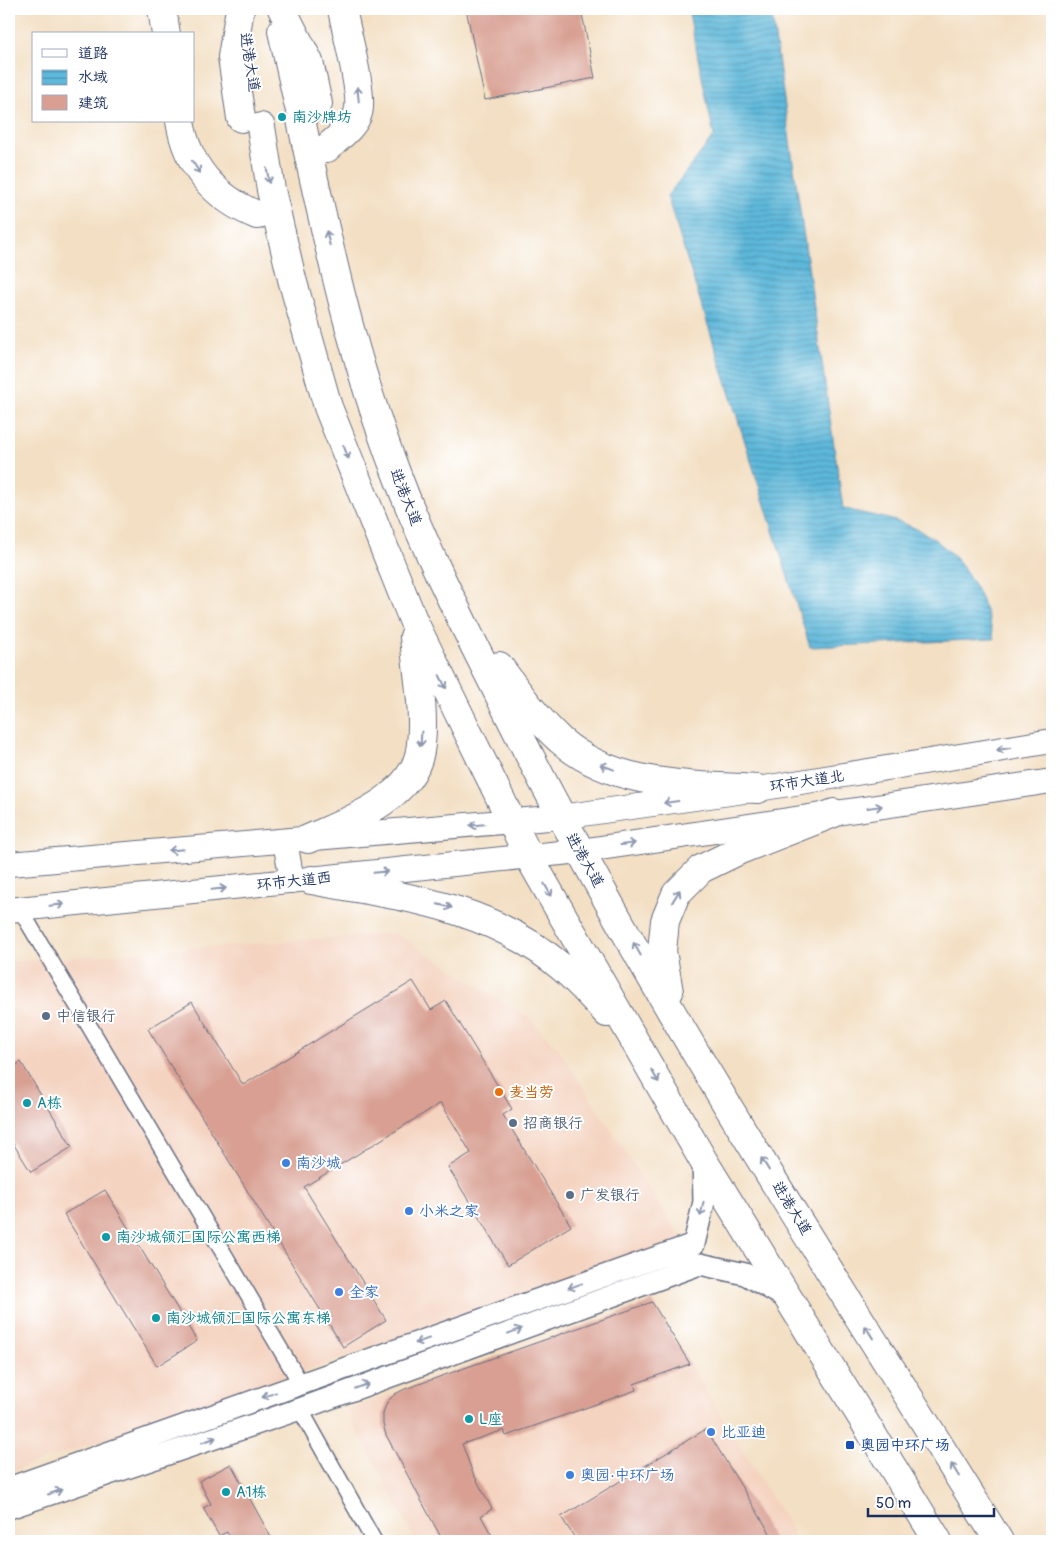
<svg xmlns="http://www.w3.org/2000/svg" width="1061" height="1550" font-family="Pangolin,'LXGW WenKai TC',sans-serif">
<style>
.built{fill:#f4d3c0}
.water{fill:url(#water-rules);stroke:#3c749c}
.building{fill:#d89f92}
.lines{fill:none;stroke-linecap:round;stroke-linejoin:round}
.street-casing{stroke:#676d81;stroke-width:18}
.secondary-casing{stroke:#676d81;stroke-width:24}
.primary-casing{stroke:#676d81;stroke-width:26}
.highway-casing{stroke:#676d81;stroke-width:30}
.street{stroke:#fff;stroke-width:15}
.secondary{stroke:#fff;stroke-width:21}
.primary{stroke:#fff;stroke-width:24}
.highway{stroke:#fff;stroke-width:28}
.oneway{stroke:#8d97ae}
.culture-dot{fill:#0f9aa8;stroke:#fff;stroke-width:2}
.service-dot{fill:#5c6f8a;stroke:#fff;stroke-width:2}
.food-dot{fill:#e8710a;stroke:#fff;stroke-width:2}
.shop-dot{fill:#3f7fe0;stroke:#fff;stroke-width:2}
.transit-dot{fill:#1a4fb4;stroke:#fff;stroke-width:2}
.labels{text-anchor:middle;stroke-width:4;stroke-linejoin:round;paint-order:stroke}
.street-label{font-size:15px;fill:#1b2f5e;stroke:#fff}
.culture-label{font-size:15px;fill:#0d838f;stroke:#fff;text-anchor:start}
.service-label{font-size:15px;fill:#4e5e75;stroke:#fff;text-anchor:start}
.food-label{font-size:15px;fill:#c56008;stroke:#fff;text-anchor:start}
.shop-label{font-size:15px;fill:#366cbe;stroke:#fff;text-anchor:start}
.transit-label{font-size:15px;fill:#164399;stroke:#fff;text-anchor:start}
</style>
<defs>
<pattern id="water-rules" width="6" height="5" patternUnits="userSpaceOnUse" patternTransform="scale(1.25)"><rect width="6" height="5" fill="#5db8da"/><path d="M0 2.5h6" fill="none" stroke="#4c96b4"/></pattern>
</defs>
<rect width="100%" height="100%" fill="#fff"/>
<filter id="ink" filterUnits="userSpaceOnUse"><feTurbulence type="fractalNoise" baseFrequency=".02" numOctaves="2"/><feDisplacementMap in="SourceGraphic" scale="10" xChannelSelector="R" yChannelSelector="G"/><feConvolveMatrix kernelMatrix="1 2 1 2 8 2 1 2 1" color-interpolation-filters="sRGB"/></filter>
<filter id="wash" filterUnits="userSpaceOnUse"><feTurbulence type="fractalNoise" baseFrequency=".0096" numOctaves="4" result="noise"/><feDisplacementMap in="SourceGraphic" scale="20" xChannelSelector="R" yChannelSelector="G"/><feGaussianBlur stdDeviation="1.12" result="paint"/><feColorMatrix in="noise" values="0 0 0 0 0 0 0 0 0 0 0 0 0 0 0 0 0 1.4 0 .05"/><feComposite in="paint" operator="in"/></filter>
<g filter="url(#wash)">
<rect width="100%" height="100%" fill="#f3dfc3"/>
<!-- built -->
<path class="built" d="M395 933 529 1018 558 1048 683 1241 9 1472V962Z
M652 1302 798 1541H416L346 1410Z"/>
<!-- water -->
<path class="water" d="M688 9H771L843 508C865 515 889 517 910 526 958 545 984 592 994 639L810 647 667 196 714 136Z"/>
<g id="blocks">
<!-- building -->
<path class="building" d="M466 9H581L595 78 485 100Z
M413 981 431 1010 446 1001 512 1109 503 1115 571 1226 508 1265 448 1167 471 1153 441 1103 304 1187 386 1320 343 1347 148 1029 192 1002 243 1085Z
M21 1062 72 1147 31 1172 9 1137V1070Z
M105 1190 197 1341 157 1366 64 1214Z
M652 1302 690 1364 634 1384 636 1390 506 1436 504 1430 462 1444 472 1471 492 1509 481 1516 495 1541H443L386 1435 383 1424V1413L387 1402 395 1394 405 1389Z
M706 1429 775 1541H577L561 1517Z
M231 1464 273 1541H232L227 1532 219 1536 203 1508 211 1504 199 1481Z"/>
</g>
</g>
<g filter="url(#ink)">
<use href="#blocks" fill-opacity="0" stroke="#676d81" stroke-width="1"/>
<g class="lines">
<defs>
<path id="street" d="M20 909 301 1384
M300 1409 374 1541"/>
<path id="secondary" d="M9 1488 694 1244 704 1202 703 1160
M9 1508 300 1409 700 1264 745 1274 788 1299"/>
<path id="primary" d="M285 841 292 881
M9 864 561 817 758 789 1052 741
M9 910 580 851 1052 781"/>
<path id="highway" d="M162 9 166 34
M240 9 232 57 241 118
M282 9 309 62 318 104
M282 31 299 107
M301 120C327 240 353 361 397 475 428 558 470 636 509 715 652 1001 830 1269 999 1541
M180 121C187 166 215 198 257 215
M261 127 271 190 292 279 328 407 413 620 529 857 703 1160 938 1541
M327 148C337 138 354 127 358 113 364 95 346 31 342 9
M499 666C518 692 537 719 560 740 613 787 691 785 758 789
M308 839C346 822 412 799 420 751 426 716 417 672 414 637
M311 880C404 897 489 905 564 969 579 982 593 998 607 1013
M669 992 662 951 665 921 676 894 701 869 740 850 834 813"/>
</defs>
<!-- street casing -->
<use href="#street" class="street-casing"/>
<!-- secondary casing -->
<use href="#secondary" class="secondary-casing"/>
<!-- primary casing -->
<use href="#primary" class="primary-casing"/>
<!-- highway casing -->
<use href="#highway" class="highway-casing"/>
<!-- street -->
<use href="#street" class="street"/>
<!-- secondary -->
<use href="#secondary" class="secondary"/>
<!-- primary -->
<use href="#primary" class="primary"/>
<!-- highway -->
<use href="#highway" class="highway"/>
</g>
<!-- one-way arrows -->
<defs><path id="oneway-shaft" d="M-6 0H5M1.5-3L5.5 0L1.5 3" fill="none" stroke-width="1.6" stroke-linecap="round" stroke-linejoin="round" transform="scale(1.25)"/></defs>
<g class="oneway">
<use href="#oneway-shaft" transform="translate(358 94) rotate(-96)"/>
<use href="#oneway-shaft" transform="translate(196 167) rotate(56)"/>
<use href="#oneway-shaft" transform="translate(268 176) rotate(81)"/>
<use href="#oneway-shaft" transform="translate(328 238) rotate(-103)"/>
<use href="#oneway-shaft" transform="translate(346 452) rotate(69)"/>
<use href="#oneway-shaft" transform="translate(443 682) rotate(64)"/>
<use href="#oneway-shaft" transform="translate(421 739) rotate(93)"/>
<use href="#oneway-shaft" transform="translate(1004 749) rotate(171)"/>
<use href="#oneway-shaft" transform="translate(607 767) rotate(-159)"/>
<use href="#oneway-shaft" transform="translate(671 802) rotate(172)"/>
<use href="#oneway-shaft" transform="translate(875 807) rotate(-8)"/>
<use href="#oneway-shaft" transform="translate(477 825) rotate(175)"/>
<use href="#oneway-shaft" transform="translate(628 844) rotate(-8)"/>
<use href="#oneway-shaft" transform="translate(176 850) rotate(175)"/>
<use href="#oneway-shaft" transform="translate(381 872) rotate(-6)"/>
<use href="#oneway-shaft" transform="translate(219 889) rotate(-6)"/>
<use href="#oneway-shaft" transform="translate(548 890) rotate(60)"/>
<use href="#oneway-shaft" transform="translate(676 896) rotate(-58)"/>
<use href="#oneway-shaft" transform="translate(57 905) rotate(-6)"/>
<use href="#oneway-shaft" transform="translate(445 906) rotate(13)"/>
<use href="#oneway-shaft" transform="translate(637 949) rotate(-120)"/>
<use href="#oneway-shaft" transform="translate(655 1076) rotate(60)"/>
<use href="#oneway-shaft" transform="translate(765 1164) rotate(-122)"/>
<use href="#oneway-shaft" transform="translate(702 1209) rotate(102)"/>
<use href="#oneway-shaft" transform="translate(575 1286) rotate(160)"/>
<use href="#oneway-shaft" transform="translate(515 1331) rotate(-20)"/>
<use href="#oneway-shaft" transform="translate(869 1332) rotate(-122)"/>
<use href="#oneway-shaft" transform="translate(422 1341) rotate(160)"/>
<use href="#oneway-shaft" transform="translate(362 1386) rotate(-20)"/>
<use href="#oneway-shaft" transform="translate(269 1395) rotate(160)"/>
<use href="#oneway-shaft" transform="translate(209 1440) rotate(-19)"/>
<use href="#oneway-shaft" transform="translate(955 1470) rotate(-122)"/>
<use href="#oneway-shaft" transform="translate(55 1492) rotate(-19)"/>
</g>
</g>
<!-- markers -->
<g class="culture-dot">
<circle cx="282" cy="117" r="5"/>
<circle cx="27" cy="1103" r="5"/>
<circle cx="106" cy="1237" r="5"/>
<circle cx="156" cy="1318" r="5"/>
<circle cx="469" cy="1419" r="5"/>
<circle cx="226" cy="1492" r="5"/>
</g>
<g class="service-dot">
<circle cx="46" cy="1016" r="5"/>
<circle cx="513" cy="1123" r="5"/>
<circle cx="570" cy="1195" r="5"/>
</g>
<circle class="food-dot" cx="499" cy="1092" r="5"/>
<g class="shop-dot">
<circle cx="286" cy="1163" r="5"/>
<circle cx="409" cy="1211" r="5"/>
<circle cx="339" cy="1292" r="5"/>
<circle cx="711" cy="1432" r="5"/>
<circle cx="570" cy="1475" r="5"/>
</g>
<rect class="transit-dot" x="845" y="1440" width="10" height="10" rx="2.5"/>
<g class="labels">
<!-- street labels -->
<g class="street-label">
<text transform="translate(250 62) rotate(81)" y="5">进港大道</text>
<text transform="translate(406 497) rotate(68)" y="5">进港大道</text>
<text transform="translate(807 781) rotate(-9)" y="5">环市大道北</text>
<text transform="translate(585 860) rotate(60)" y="5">进港大道</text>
<text transform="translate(294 881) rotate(-6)" y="5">环市大道西</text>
<text transform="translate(792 1208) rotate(58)" y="5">进港大道</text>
</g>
<!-- culture labels -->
<g class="culture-label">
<text x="292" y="122">南沙牌坊</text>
<text x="37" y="1108">A栋</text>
<text x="116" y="1242">南沙城领汇国际公寓西梯</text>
<text x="166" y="1323">南沙城领汇国际公寓东梯</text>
<text x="479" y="1424">L座</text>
<text x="236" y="1497">A1栋</text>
</g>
<!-- service labels -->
<g class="service-label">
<text x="56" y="1021">中信银行</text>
<text x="523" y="1128">招商银行</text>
<text x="580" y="1200">广发银行</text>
</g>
<!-- food labels -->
<g class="food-label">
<text x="509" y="1097">麦当劳</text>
</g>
<!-- shop labels -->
<g class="shop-label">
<text x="296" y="1168">南沙城</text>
<text x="419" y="1216">小米之家</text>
<text x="349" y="1297">全家</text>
<text x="721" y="1437">比亚迪</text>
<text x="580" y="1480">奥园·中环广场</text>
</g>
<!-- transit labels -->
<g class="transit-label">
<text x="860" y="1450">奥园中环广场</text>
</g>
</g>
<!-- margin -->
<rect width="1061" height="1550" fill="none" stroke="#fff" stroke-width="30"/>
<!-- legend -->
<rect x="32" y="32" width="162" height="90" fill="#ffffff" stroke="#a4acbf"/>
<rect x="42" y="49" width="25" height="8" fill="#ffffff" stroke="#a4acbf"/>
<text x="78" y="58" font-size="15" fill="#1b2f5e">道路</text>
<rect x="42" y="70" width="25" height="15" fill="url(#water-rules)" stroke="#a4acbf"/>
<text x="78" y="82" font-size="15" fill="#1b2f5e">水域</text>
<rect x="42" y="95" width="25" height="15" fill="#d89f92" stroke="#a4acbf"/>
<text x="78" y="108" font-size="15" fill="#1b2f5e">建筑</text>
<!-- scale -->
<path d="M868 1508v8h126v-8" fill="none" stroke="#1b2f5e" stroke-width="2.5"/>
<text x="876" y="1508" font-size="15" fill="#1b2f5e" stroke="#ffffff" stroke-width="4" paint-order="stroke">50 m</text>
</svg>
